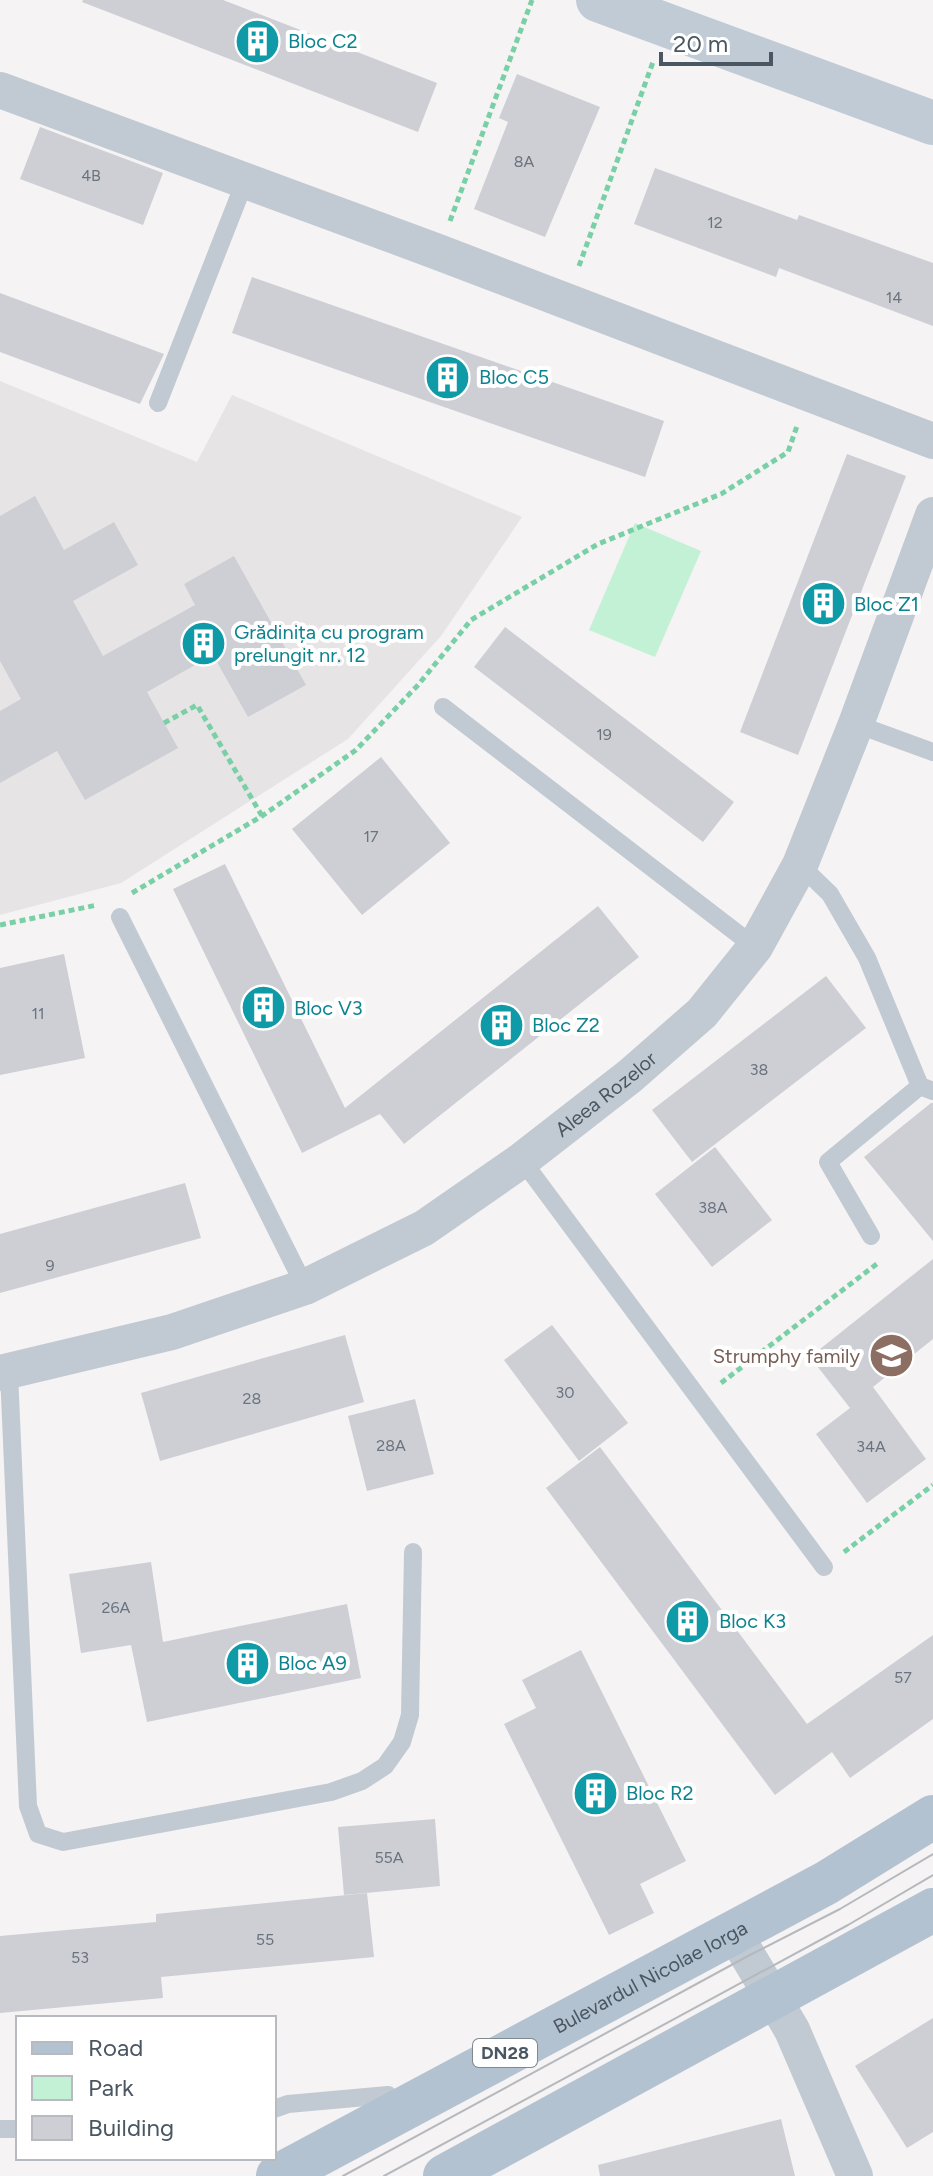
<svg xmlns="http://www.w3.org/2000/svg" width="933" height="2176" font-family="Figtree,sans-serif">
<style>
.education{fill:#e6e4e5}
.green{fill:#c3f1d5}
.building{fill:#cdcfd5}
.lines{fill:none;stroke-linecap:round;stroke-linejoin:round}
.path{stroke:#7ad0a6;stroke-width:5;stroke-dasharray:6 4;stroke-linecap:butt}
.service{stroke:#c1cad2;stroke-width:18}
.minor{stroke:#c1cad2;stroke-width:36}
.secondary{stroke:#c1cbd6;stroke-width:44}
.primary{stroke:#b3c2d1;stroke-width:44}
.tram{stroke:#b5b8bd;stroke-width:2}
.labels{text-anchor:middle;stroke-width:8;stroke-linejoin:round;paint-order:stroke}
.number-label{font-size:16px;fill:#6b747e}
.shield{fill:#fff;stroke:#808990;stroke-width:2}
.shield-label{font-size:18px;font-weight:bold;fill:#4a5661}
.culture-label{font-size:20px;fill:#0d838f;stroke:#fff;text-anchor:start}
.street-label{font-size:20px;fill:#4a5661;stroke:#fff}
.education-label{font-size:20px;fill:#785e54;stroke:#fff;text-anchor:end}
</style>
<rect width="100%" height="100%" fill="#f5f3f3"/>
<!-- education -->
<path class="education" d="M0 381 197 462 232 395 522 517 441 636 348 739 121 883 0 915Z"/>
<!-- green -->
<path class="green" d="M635 523 701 551 655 657 589 630Z"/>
<!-- building -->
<path class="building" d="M83 0H223L437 83 418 132 82 2Z
M517 74 600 107 545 237 474 209 508 122 499 118Z
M40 127 163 173 143 225 20 179Z
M655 168 797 220 799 215 933 263V326L779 268 776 277 634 224Z
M252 277 664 421 645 477 232 333Z
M0 293 164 354 140 404 0 352Z
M847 454 906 476 798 755 740 732Z
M35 496 64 550 114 522 138 565 73 601 103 656 195 605 184 584 234 556 306 685 248 717 213 655 147 692 178 748 85 800 57 751 0 783V711L21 699 0 661V516Z
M505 627 734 802 703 842 474 667Z
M381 757 450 843 362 915 292 829Z
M225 864 345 1108 598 906 639 957 404 1144 380 1114 302 1153 173 889Z
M64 954 85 1058 0 1075V968Z
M826 976 866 1028 692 1162 652 1110Z
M931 1103H933V1241L864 1157Z
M715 1147 772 1220 712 1267 655 1194Z
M185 1183 201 1238 0 1293V1234Z
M933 1259V1339L873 1387 926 1459 867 1503 816 1434 850 1408 810 1357Z
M552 1325 628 1423 579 1461 504 1360Z
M345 1335 364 1402 160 1461 141 1393Z
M415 1399 434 1474 367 1491 348 1416Z
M600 1447 807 1724 933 1635V1719L850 1778 832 1752 775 1795 546 1488Z
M151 1562 163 1642 347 1604 361 1678 147 1722 131 1645 81 1653 69 1574Z
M581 1650 686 1861 640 1884 654 1913 609 1935 504 1724 536 1708 522 1680Z
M435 1819 440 1886 344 1895 338 1827Z
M367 1893 374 1957 161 1977 163 1998 0 2013V1936L156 1922V1914Z
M933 2018V2132L907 2148 855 2066Z
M781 2119 795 2176H600L598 2165Z"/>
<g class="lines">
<!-- path -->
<path class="path" d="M450 221 532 0
M579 266 653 62
M164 723 197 705 262 816
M132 893 262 816 356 750 418 685 471 620 598 544 721 494 788 452 797 426
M0 925 97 905
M721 1383 878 1263
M844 1552 933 1485"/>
<!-- service -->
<path class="service" d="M158 403 245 181
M443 707 755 947
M856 724 933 752
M800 865 830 894 867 958 920 1086 933 1091
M120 917 305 1287
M522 1160 824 1567
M871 1236 828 1162 920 1086
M9 1373 28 1806 38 1834 63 1842 331 1792 362 1781 385 1766 402 1742 410 1715 413 1552
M274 2109 288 2104 388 2095 396 2108
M0 2129H18"/>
<!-- minor -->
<g class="minor">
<path d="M0 90 438 252 933 441"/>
<path id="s1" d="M0 1373 172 1332 305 1287 424 1228 522 1160 630 1076 702 1013 755 947 800 865 856 724 933 515"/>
<path d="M733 1931 792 2030 855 2176"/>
</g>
<!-- secondary -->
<path class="secondary" d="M598 0 933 123"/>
<!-- primary -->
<g class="primary">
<path id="s2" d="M278 2176 826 1883 933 1817"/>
<path d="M445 2176 933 1910"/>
</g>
<!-- tram -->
<path class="tram" d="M343 2176 748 1956 840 1909 933 1854
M384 2176 848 1925 933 1875"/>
</g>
<!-- icons -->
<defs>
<symbol id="building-disc" viewBox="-11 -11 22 22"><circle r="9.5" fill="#0f9aa8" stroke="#fff"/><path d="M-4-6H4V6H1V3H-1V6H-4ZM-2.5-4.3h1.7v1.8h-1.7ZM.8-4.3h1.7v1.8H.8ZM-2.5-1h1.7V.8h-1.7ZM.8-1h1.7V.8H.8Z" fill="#fff"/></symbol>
<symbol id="school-disc" viewBox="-11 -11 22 22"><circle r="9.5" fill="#8d6e63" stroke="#fff"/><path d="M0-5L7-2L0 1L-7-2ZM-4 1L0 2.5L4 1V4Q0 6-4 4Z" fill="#fff"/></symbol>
</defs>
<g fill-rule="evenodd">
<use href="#building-disc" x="232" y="16" width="51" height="51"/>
<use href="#building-disc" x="422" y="352" width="51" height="51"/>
<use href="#building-disc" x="798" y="578" width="51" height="51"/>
<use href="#building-disc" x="178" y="618" width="51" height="51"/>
<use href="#building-disc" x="238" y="982" width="51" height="51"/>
<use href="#building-disc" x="476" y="1000" width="51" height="51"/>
<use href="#school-disc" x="866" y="1330" width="51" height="51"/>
<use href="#building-disc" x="662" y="1596" width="51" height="51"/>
<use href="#building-disc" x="222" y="1638" width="51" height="51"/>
<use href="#building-disc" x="570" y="1768" width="51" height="51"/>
</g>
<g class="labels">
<!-- number labels -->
<g class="number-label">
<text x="524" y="167">8A</text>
<text x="91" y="181">4B</text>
<text x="715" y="228">12</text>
<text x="894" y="303">14</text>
<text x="604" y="740">19</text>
<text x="371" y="842">17</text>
<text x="38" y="1019">11</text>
<text x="759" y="1075">38</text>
<text x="713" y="1213">38A</text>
<text x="50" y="1271">9</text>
<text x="565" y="1398">30</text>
<text x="252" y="1404">28</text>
<text x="391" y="1451">28A</text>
<text x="871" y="1452">34A</text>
<text x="116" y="1613">26A</text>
<text x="903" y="1683">57</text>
<text x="389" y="1863">55A</text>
<text x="265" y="1945">55</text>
<text x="80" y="1963">53</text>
</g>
<!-- shield labels -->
<rect class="shield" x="473" y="2039" width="64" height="28" rx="6"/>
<g class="shield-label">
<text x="505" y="2059">DN28</text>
</g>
<!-- culture labels -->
<g class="culture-label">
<text x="288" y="48">Bloc C2</text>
<text x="479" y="384">Bloc C5</text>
<text x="854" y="611">Bloc Z1</text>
<text x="234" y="639">Grădinița cu program<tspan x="234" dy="23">prelungit nr. 12</tspan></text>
<text x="294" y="1015">Bloc V3</text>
<text x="532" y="1032">Bloc Z2</text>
<text x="719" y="1628">Bloc K3</text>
<text x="278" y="1670">Bloc A9</text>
<text x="626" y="1800">Bloc R2</text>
</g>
<!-- street labels -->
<g class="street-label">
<text dy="7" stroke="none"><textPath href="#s1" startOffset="676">Aleea Rozelor</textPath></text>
<text dy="7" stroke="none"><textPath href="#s2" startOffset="422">Bulevardul Nicolae Iorga</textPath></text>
</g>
<!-- education labels -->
<g class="education-label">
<text x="860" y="1363">Strumphy family</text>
</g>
</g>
<!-- legend -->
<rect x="16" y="2016" width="260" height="144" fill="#ffffff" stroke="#b7bbc0" stroke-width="2"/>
<rect x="32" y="2042" width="40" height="12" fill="#b3c2d1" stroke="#b7bbc0" stroke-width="2"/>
<text x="88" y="2056" font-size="24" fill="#4a5661">Road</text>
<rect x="32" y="2076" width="40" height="24" fill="#c3f1d5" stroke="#b7bbc0" stroke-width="2"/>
<text x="88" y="2096" font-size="24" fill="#4a5661">Park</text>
<rect x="32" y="2116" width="40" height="24" fill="#cdcfd5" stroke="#b7bbc0" stroke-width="2"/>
<text x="88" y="2136" font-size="24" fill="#4a5661">Building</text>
<!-- scale -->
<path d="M661 52v12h110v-12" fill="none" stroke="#4a5661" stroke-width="4"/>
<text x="673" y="52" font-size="24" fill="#4a5661" stroke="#ffffff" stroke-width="6" paint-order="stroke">20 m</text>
</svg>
